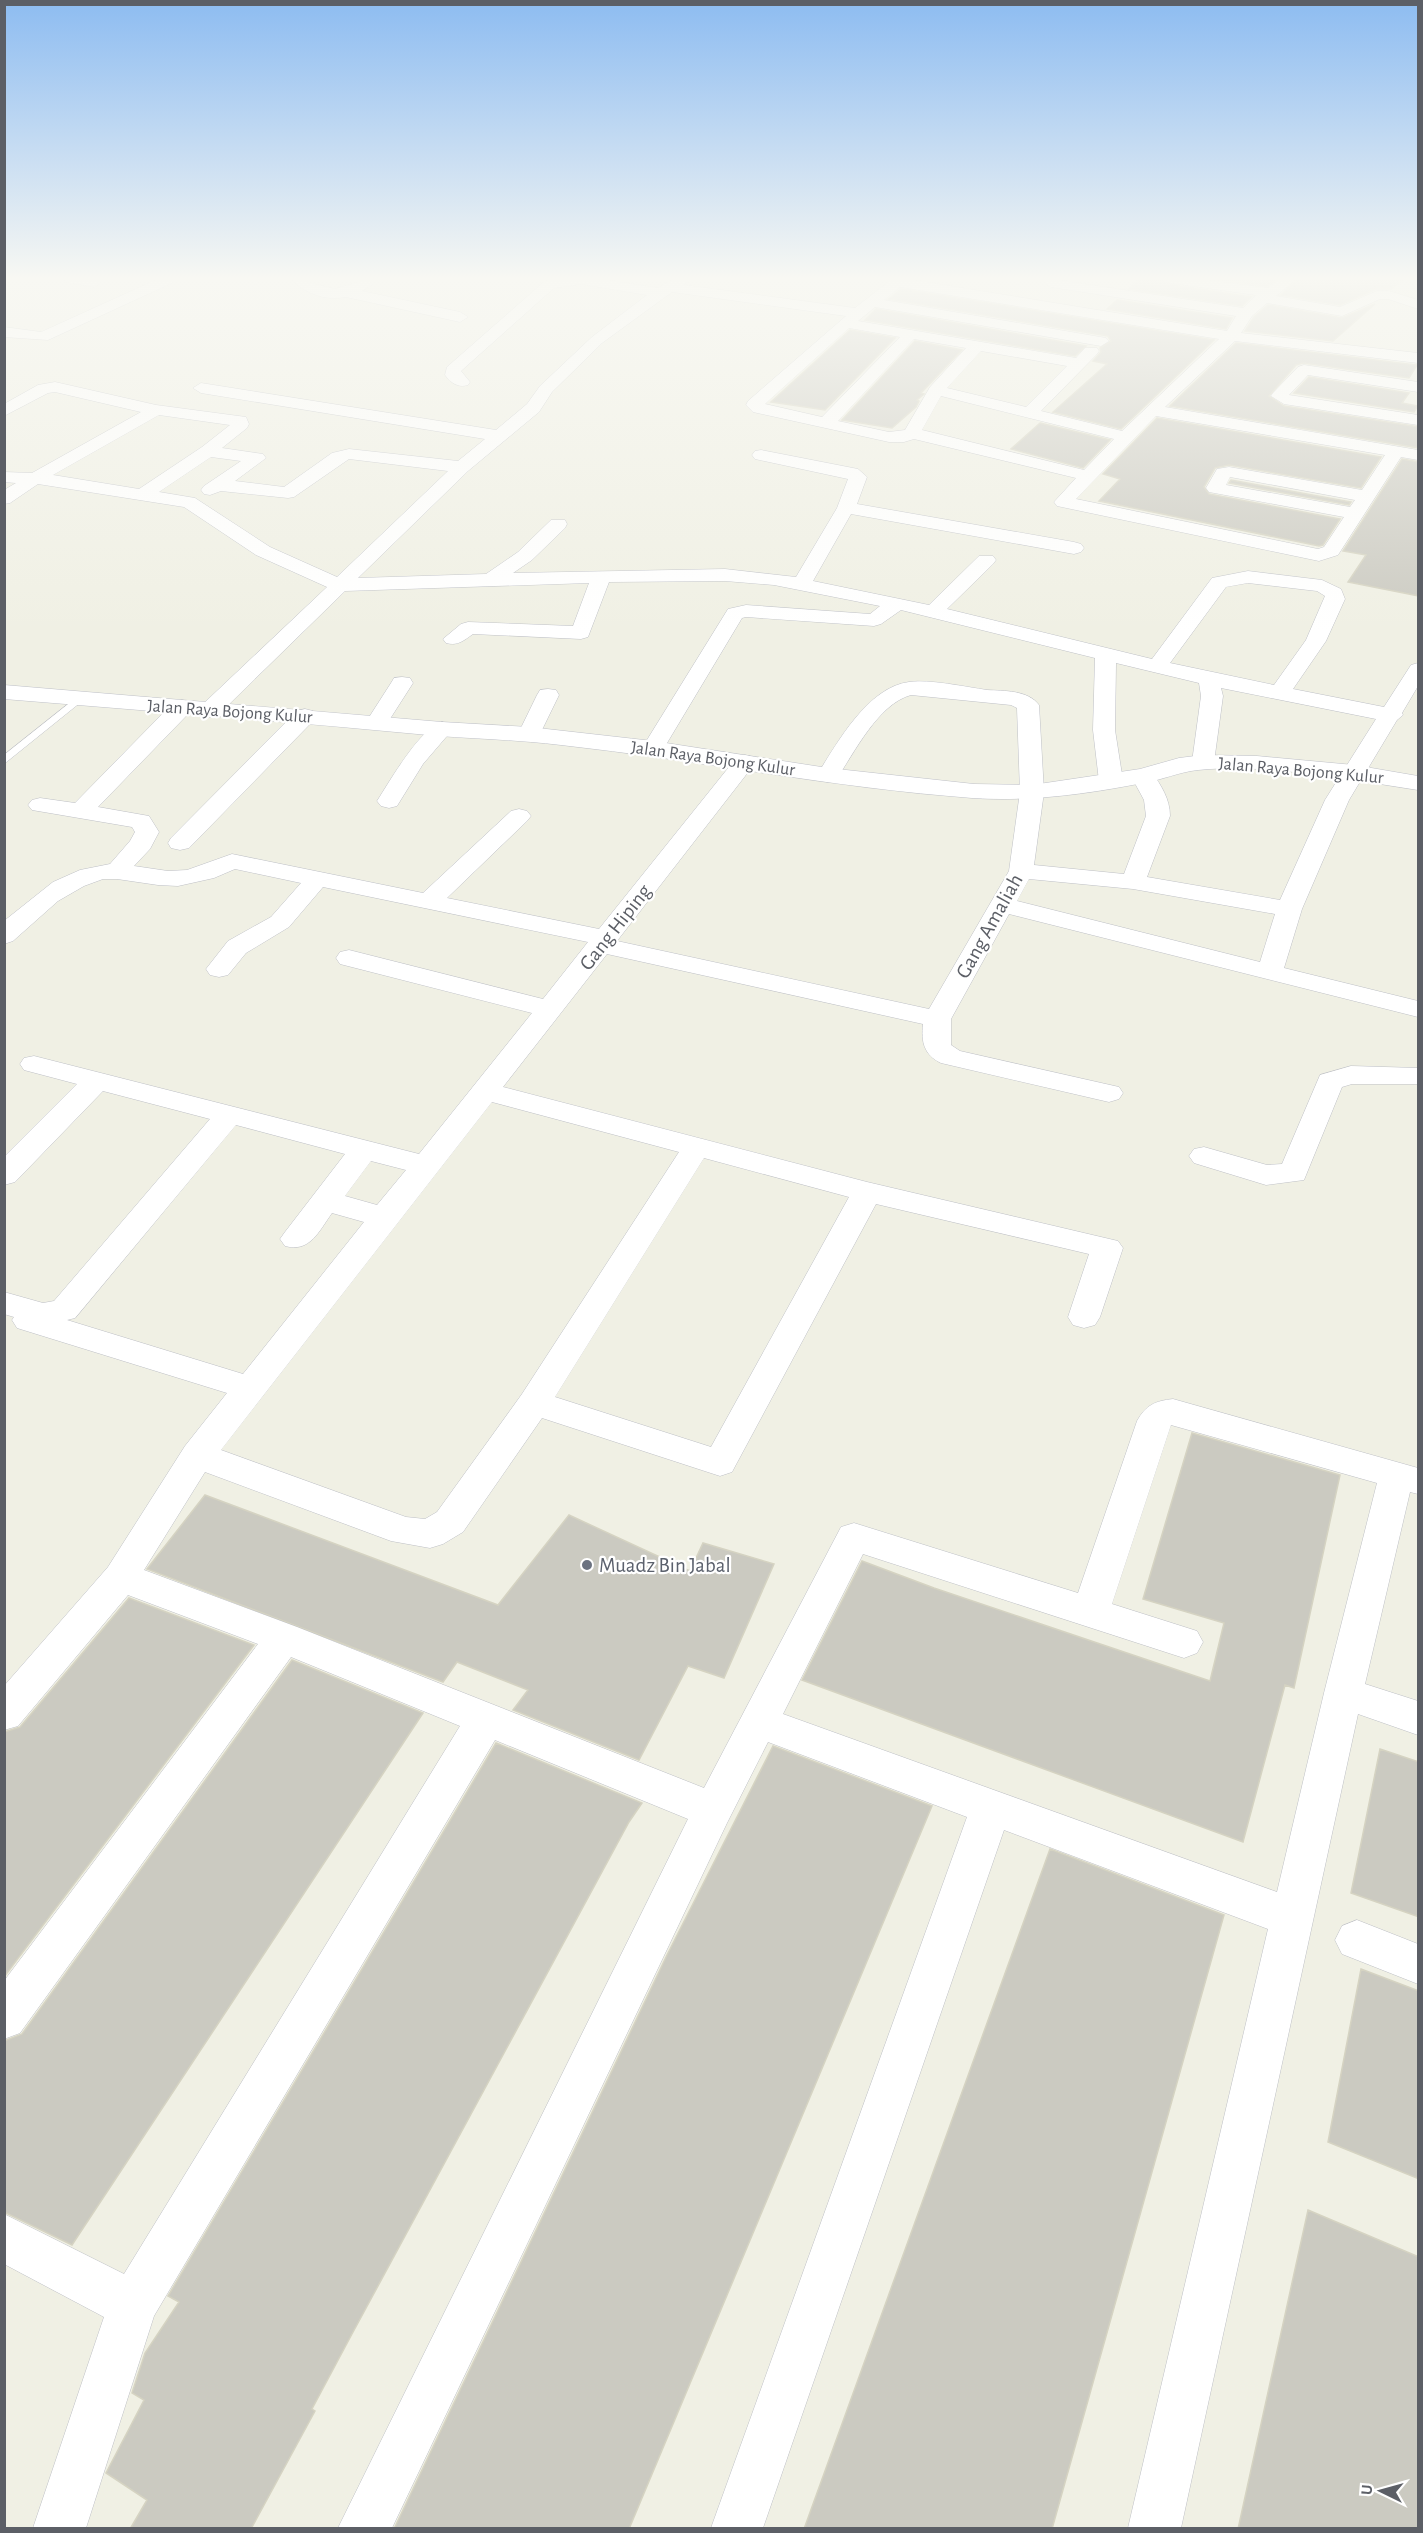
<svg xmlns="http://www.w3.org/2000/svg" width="1423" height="2533" font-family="'Alegreya Sans',sans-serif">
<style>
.building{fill:#cbcac1;stroke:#d5d3c2;stroke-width:1.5}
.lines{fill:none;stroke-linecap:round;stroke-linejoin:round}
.service-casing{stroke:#bec0c6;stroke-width:1}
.minor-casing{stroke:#bec0c6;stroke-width:1}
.secondary-casing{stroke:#bfc1c8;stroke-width:1}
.service{fill:#fff;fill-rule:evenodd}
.minor{fill:#fff;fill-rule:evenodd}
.secondary{fill:#fff;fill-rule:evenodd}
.worship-dot{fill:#6b7280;stroke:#fff;stroke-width:2}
.labels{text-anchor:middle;stroke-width:4.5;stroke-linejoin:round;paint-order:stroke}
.far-street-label{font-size:18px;fill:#5c5f66;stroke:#fff}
.street-label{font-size:21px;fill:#5c5f66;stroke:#fff}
.worship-label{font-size:21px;fill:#5b616d;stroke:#fff;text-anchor:start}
</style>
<rect width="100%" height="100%" fill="#f0f0e4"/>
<!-- building -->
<path class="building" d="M1139 279 1164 281 1171 285 1251 297 1242 306 1129 289Z
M1214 279H1277L1267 286Z
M1298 279H1404L1391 289H1376L1340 305 1281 295Z
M901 289 1214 340 1121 429 1053 412 1107 364 1093 361 1101 352 1100 348 1111 341 1108 336 889 299Z
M1117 300 1232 318 1226 329 1107 309Z
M1375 304 1333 341 1245 331 1254 317 1268 305 1342 318Z
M876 309 1086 346 1075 356 865 320Z
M850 330 895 338 825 410 771 402Z
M915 341 962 350 921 393 924 394 917 400 919 401 916 407 892 428 842 420Z
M1236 343 1417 365 1409 378 1303 363 1296 365 1269 396 1284 406 1419 427V448L1170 406Z
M1309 377 1409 393 1402 403 1418 406 1414 412 1294 393Z
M1157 418 1381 457 1361 488 1229 465 1215 468 1204 487 1209 494 1340 519 1323 545 1319 546 1099 501 1120 479 1103 474Z
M1040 423 1110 440 1083 468 1011 449Z
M1402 459 1419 462V596L1348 582 1366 555 1343 551Z
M1231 480 1351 502 1349 505 1229 483Z
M1192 1433 1340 1475 1294 1688 1285 1685 1243 1842 802 1680 862 1561 934 1588 1210 1681 1224 1623 1143 1599Z
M205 1495 498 1605 569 1515 690 1571 703 1543 774 1564 724 1678 688 1666 639 1760 513 1710 528 1690 457 1662 443 1682 147 1569Z
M129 1598 254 1645 4 1977V1732L20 1727Z
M292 1660 423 1713 72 2245 4 2212V2041L22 2034Z
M496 1743 642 1803 629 1822 352 2334 312 2409 315 2411 251 2529H130L147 2500 106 2473 144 2400 132 2393 145 2353 179 2302 168 2296Z
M773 1746 932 1806 629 2529H394L667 1955Z
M1380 1749 1419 1762V1917L1351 1893Z
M1050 1849 1224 1915 1052 2529H804Z
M1361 1969 1419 1991V2179L1328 2142Z
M1308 2210 1419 2257V2529H1238Z"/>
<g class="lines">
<defs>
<path id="service" d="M77 697 82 700 81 702 4 764V755Z"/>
<path id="minor" d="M64 279H94L101 283 94 287 66 282Z
M158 279H176L174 282 48 340 4 337V327L41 332Z
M291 279H309L310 283 335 289 366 280 373 284 362 291 460 312 468 317 460 322 346 297C323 301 305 293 291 279Z
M558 279H599L658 288 673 279H690L684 285 855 308 892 279H907L1227 331 1236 316 1051 287 1044 283 1051 279 1243 308 1256 295 1171 283 1164 279H1199L1268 288 1280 279H1296L1276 296 1340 307 1377 291H1389L1418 300V309L1388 299H1380L1342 316 1267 303 1252 316 1241 333 1418 353V363L1235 341 1165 407 1418 450V460L1401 457 1338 555 1319 561 1057 506 1054 502 1076 478 914 439 904 442H889L753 412 746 405 748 401 846 316 672 292 602 343 552 392 539 412 468 471 358 578 486 574 518 552 551 520H565L567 524 565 528 532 560 513 573 725 569 796 577 837 508 848 479 755 459 752 455 755 451 761 450 858 469 867 477 857 504 1074 542 1081 544 1084 548 1081 552 1074 554 851 514 813 581 929 605 979 556H993L996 560 993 564 947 609 1152 659 1212 578 1248 571 1322 580 1341 589 1345 599 1326 641 1293 689 1384 707 1411 665 1418 663V686L1402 713 1403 715 1397 720 1349 800 1302 909 1284 968 1418 1001V1017L1009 914 951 1019V1045L960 1051 1119 1087 1123 1093 1119 1099 1109 1102 941 1063C924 1055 921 1042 923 1024L607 954 503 1087 867 1182 1118 1241 1123 1248 1100 1317 1095 1325 1084 1328 1073 1325 1068 1317 1089 1254 876 1204 732 1472 720 1476 542 1418 463 1532 443 1544 430 1548 391 1541 205 1472 144 1570 297 1627 704 1788 841 1527 854 1523 1078 1593 1137 1421C1146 1405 1155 1401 1173 1399L1418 1468V1494L1410 1492 1365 1684 1418 1701V1735L1358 1714 1181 2528H1128L1268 1929 1004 1830 763 2528H711L967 1817 768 1742 727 1823 392 2528H338L688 1819 495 1740 154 2316 86 2528H33L104 2317 4 2264V2214L124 2274 460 1726 291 1657 20 2033 4 2039V1981L258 1644 128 1595 18 1726 4 1730V1686L108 1567 185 1446 227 1393 17 1328 12 1320 14 1317 4 1314V1292L43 1303 54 1301 210 1119 103 1091 15 1182 4 1185V1157L77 1084 24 1070 20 1064 24 1058 34 1056 419 1154 532 1013 340 964 336 958 340 952 349 950 543 999 588 942 323 887 289 927 246 953 228 975 219 977 210 975 206 969 228 941 271 917 301 883 235 869 214 878 178 886 158 885 117 879H103L84 886 58 901 13 941 4 944V921L53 882 80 870 110 864 130 841 135 832 132 827 32 810 28 805 32 800 40 798 75 803 174 702 182 700 190 702 193 707 190 712 98 807 149 816 159 832 150 849 134 866 168 871 187 870 232 854 423 893 511 811 519 809 527 811 531 816 527 821 447 898 599 929 737 757 745 755 753 757 756 762 617 941 929 1009 1009 871 1020 792 1017 708 1011 705 911 695C878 704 854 753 836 780L828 782 820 780 817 775C837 743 868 687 909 682 929 679 966 687 987 690 1004 691 1028 690 1039 705L1044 792 1034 865 1124 874 1146 816 1144 800 1131 776 1135 771 1143 769 1151 771C1161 785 1170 799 1170 816L1147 877 1280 900 1325 800 1376 719 1221 688 1223 696 1214 762 1211 767 1203 769 1195 767 1192 762 1201 696 1199 683 1116 663 1115 730 1123 781 1119 786 1111 788 1103 786 1099 781 1093 730 1095 658 901 610 881 624 874 626 746 617 742 618 661 753 653 755 645 753 642 748 728 609 746 605 870 614 880 606 774 585 725 581 609 582 588 637 581 639 473 634C463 641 458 646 446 643L443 639 461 624 468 622 573 626 589 583 345 591 218 715 210 717 202 715 199 710 202 705 327 587 256 555 184 507 38 484 10 503 4 504V490L16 483 4 482V472L32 473 141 412 55 392 48 393 4 416V404L38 385 55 382 156 405 246 417 249 424 247 428 222 448 263 454 266 458 235 481 284 487 332 453 349 449 458 461 485 439 201 393 193 388 201 383 496 430 527 404 540 386 592 337 647 295 581 284 554 288 461 371 470 382 468 385C458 388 451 383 445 375L447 367 545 281ZM900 287 1219 339 1122 431 1041 411 1097 354 1099 351 1097 348H1085L1076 358 858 321 875 307 1101 346 1109 341 1106 338 884 300ZM849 328 900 337 822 417 765 404ZM914 339 966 348 930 387 905 430 889 432 838 421ZM981 351 1067 366 1026 407 947 388ZM941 396 1114 439 1084 470 922 430ZM159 415 230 425 202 447 139 489 53 475ZM1156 416 1385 455 1362 490 1229 467 1217 469 1206 488 1209 492 1344 517 1324 547 1318 549 1076 499ZM211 457 241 461 204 486 201 490 204 494 210 495 221 491 288 498 294 497 349 459 448 471 337 577 270 547 195 498 159 492ZM1230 477 1355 500 1350 507 1226 485ZM1248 583 1317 591 1325 596 1306 640 1274 685 1170 663 1226 587ZM1029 879 1133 889 1275 914 1260 962 1017 901ZM492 1102 679 1152 522 1394 437 1512 425 1519 406 1517 221 1450ZM236 1125 345 1154 285 1232 280 1239 285 1246C310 1253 319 1231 332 1213L364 1222 243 1374 67 1320 75 1318ZM704 1158 849 1197 711 1447 555 1397ZM371 1161 406 1170 377 1205 345 1196ZM1171 1425 1377 1483 1324 1693 1277 1892 783 1714 863 1554 1184 1658 1197 1653 1203 1642 1197 1631 1112 1604Z
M1304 365 1418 382V392L1308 375 1289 395 1418 415V425L1284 404 1271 396 1273 393 1298 367Z
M402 677 410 678 413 683 388 722 385 727 377 729 369 727 366 722 391 683 394 678Z
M548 689 556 690 559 695 540 734 537 739 529 741 521 739 518 734 537 695 540 690Z
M305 709 313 711 316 716 313 721 189 848 180 850 171 848 168 843 171 838 297 711Z
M442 722 450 724 453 729 423 764 397 806 389 808 381 806 377 801C390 781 420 728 442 722Z
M1351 1066 1418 1068V1084H1352L1342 1087 1304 1180 1266 1185 1194 1163 1189 1156 1194 1149 1204 1147 1267 1165 1282 1164 1320 1075Z
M1357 1920 1418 1944V1984L1342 1954 1335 1940 1342 1926Z"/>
<path id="secondary" d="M4 685 442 722 529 727 653 741 828 768 974 784 1032 785 1140 769 1179 758 1203 755 1257 756 1354 765 1418 776V790C1351 780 1266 763 1198 770 1179 772 1162 780 1143 783 1087 794 1029 802 972 798 834 788 698 760 561 745 520 740 480 739 439 736 295 722 150 711 4 699Z"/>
</defs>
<!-- service casing -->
<use href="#service" class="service-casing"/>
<!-- minor casing -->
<use href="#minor" class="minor-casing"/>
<!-- secondary casing -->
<use href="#secondary" class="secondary-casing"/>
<!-- service -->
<use href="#service" class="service"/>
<!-- minor -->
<use href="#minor" class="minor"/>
<!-- secondary -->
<use href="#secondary" class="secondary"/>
</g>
<!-- sky -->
<linearGradient id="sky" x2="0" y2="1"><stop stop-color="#8dbcf1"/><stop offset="0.44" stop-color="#f8f8f3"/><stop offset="1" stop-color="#f8f8f3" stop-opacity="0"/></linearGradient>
<rect width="1423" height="633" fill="url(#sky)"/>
<!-- markers -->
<circle class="worship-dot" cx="587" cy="1565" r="6"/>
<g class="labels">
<!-- far-street labels -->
<g class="far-street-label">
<text transform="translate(230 711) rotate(4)" y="6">Jalan Raya Bojong Kulur</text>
<text transform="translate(713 758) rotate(8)" y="6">Jalan Raya Bojong Kulur</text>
<text transform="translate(1301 770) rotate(5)" y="6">Jalan Raya Bojong Kulur</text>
</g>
<!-- street labels -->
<g class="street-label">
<text transform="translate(989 926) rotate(-61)" y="7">Gang Amaliah</text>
<text transform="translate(615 927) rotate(-52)" y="7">Gang Hiping</text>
</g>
<!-- worship labels -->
<g class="worship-label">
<text x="599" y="1572">Muadz Bin Jabal</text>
</g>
</g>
<!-- border -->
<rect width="1423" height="2533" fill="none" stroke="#5c5f66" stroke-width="12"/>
<!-- north arrow -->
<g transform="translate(1381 2491) rotate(275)" stroke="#ffffff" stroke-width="4.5" paint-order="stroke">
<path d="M0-4.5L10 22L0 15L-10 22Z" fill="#5c5f66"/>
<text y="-9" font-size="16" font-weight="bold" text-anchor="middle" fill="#5c5f66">U</text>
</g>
</svg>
